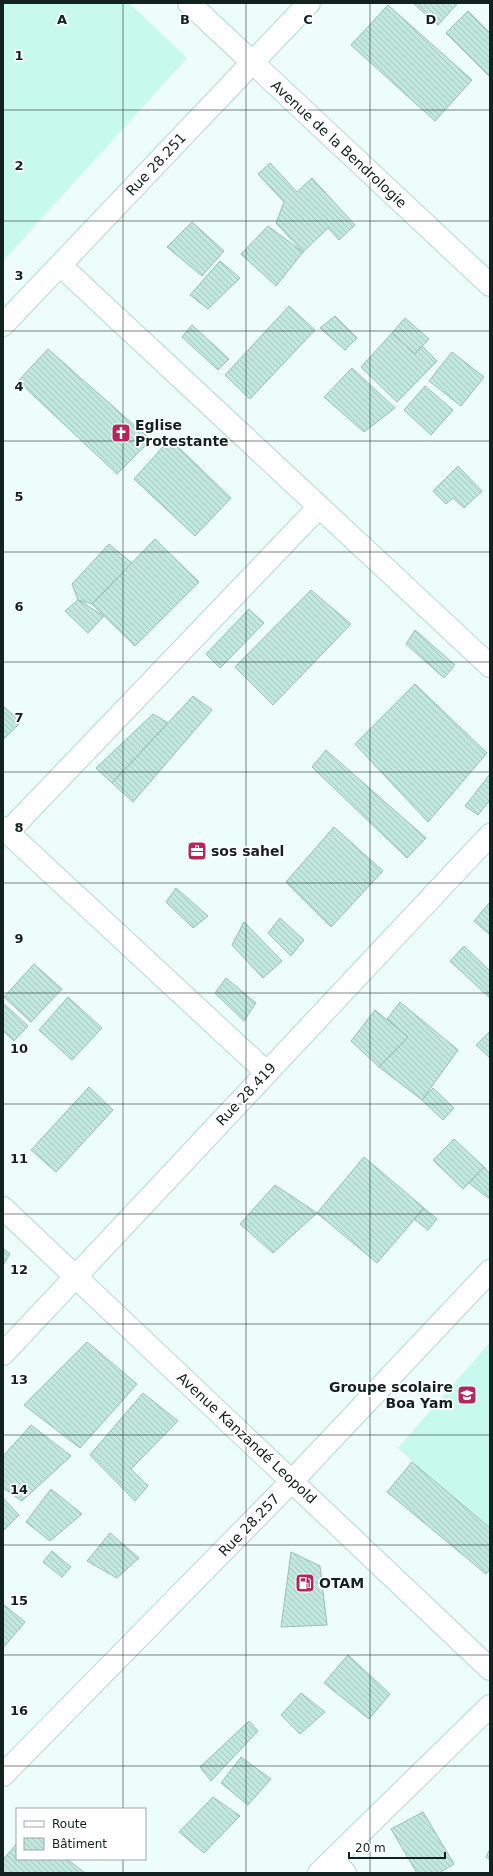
<svg xmlns="http://www.w3.org/2000/svg" width="493" height="1876" font-family="'DejaVu Sans',sans-serif">
<style>
.built{fill:#c7f9ec}
.building{fill:url(#building-back-hatch);stroke:#99c0b5}
.lines{fill:none;stroke-linecap:round;stroke-linejoin:round}
.minor-casing{stroke:#b3dad0;stroke-width:24}
.minor{stroke:#fff;stroke-width:22}
.grid{fill:none;stroke:#12221e;stroke-width:1;stroke-opacity:0.55}
.labels{text-anchor:middle;stroke-width:3.5;stroke-linejoin:round;paint-order:stroke}
.street-label{font-size:14px;fill:#12221e;stroke:#fff}
.poi-label{font-size:14px;font-weight:bold;fill:#12221e;stroke:#fff;text-anchor:start}
.grid-label{font-size:13px;text-anchor:middle;font-weight:bold;fill:#12221e;stroke:#fff;stroke-width:3.5;stroke-linejoin:round;paint-order:stroke}
</style>
<defs>
<pattern id="building-back-hatch" width="6" height="6" patternUnits="userSpaceOnUse"><rect width="6" height="6" fill="#c0e8dd"/><path d="M-1 5l2 2M0 0l6 6M5-1l2 2" fill="none" stroke="#a4c7bd"/></pattern>
</defs>
<rect width="100%" height="100%" fill="#edfdf9"/>
<!-- built -->
<path class="built" d="M3 3H129L187 58 3 261Z
M490 1342V1533L398 1448Z"/>
<!-- building -->
<path class="building" d="M413 3H458L438 25Z
M388 5 472 80 435 121 351 45Z
M468 11 490 33V77L446 33Z
M270 163 297 192 312 178 355 225 339 240 328 228 303 252 276 223 284 202 258 174Z
M192 222 224 251 202 276 167 247Z
M268 226 303 252 276 286 241 254Z
M220 261 240 278 208 309 190 295Z
M289 306 315 330 250 399 225 375Z
M335 316 357 338 345 350 320 328Z
M405 318 429 339 415 354 392 333Z
M192 325 229 359 218 370 182 337Z
M392 333 415 354 422 346 437 361 397 402 361 367Z
M48 349 151 440 117 474 18 381Z
M452 352 484 377 461 406 429 381Z
M352 368 395 408 364 432 324 397Z
M425 386 453 410 431 435 404 410Z
M170 439 231 498 195 536 134 479Z
M458 466 482 491 464 508 453 498 446 504 433 491Z
M155 539 199 582 135 646 92 604Z
M109 544 132 563 92 604 78 600 72 584Z
M311 590 351 624 273 705 235 667Z
M78 600 104 616 88 633 65 611Z
M249 609 264 623 220 668 206 654Z
M415 630 455 665 444 678 406 644Z
M415 684 487 753 428 822 355 744Z
M193 696 212 710 133 802 112 783Z
M3 706 21 722 3 740Z
M153 714 168 723 112 783 96 768Z
M326 750 426 838 407 858 312 767Z
M490 774V800L478 815 465 806Z
M334 827 383 871 331 927 286 882Z
M176 888 208 916 193 928 166 902Z
M490 902V935L474 921Z
M280 918 304 940 291 956 268 933Z
M244 922 282 961 263 978 232 945Z
M464 946 490 971V998L450 961Z
M34 964 62 989 31 1022 4 997Z
M226 978 256 1003 244 1021 215 993Z
M68 997 102 1028 72 1060 39 1030Z
M400 1002 458 1050 422 1100 379 1067 408 1037 387 1019Z
M3 1003 28 1026 14 1041 3 1031Z
M375 1010 408 1037 379 1067 351 1041Z
M490 1031V1058L476 1045Z
M89 1087 113 1110 56 1172 31 1150Z
M433 1088 454 1108 443 1120 422 1100Z
M454 1139 484 1167 463 1189 433 1160Z
M364 1157 424 1208 377 1263 317 1213Z
M484 1167 490 1174V1197L488 1198 469 1183Z
M275 1185 317 1213 273 1253 240 1224Z
M424 1208 437 1219 428 1230 414 1219Z
M3 1248 10 1254 3 1265Z
M87 1342 137 1384 80 1448 24 1405Z
M143 1393 178 1421 131 1469 148 1486 135 1501 90 1455Z
M31 1425 71 1456 22 1501 3 1488V1456Z
M412 1462 490 1528V1569L486 1574 387 1492Z
M51 1489 82 1514 50 1541 26 1522Z
M3 1498 19 1515 3 1531Z
M110 1533 139 1558 117 1578 87 1561Z
M52 1551 71 1567 62 1577 43 1562Z
M291 1552 320 1566 327 1625 281 1627Z
M3 1604 25 1622 3 1648Z
M348 1655 390 1694 369 1719 324 1683Z
M301 1693 325 1712 300 1734 281 1715Z
M249 1721 258 1731 211 1781 200 1767Z
M241 1757 271 1779 248 1805 221 1783Z
M213 1797 240 1816 204 1853 179 1832Z
M423 1812 454 1864 439 1873H417L391 1829Z
M17 1843V1859H67L85 1873H3V1860Z
M490 1849V1860L486 1857Z"/>
<g class="lines">
<defs>
<path id="minor" d="M189 3 490 285
M60 265 490 666
M3 325 309 3
M3 828 266 1072
M8 832 319 507
M3 1208 490 1669
M3 1354 490 835
M3 1775 292 1481 490 1271
M332 1860 345 1873
M319 1873 490 1706"/>
</defs>
<!-- minor casing -->
<use href="#minor" class="minor-casing"/>
<!-- minor -->
<use href="#minor" class="minor"/>
</g>
<!-- grid -->
<path class="grid" d="M123 3V1809M246 3V1873M370 3V1873M3 110H490M3 221H490M3 331H490M3 441H490M3 552H490M3 662H490M3 772H490M3 883H490M3 993H490M3 1104H490M3 1214H490M3 1324H490M3 1435H490M3 1545H490M3 1655H490M3 1766H490M123 1859V1873"/>
<!-- icons -->
<defs>
<symbol id="church-square" viewBox="-11 -11 22 22"><rect x="-9" y="-9" width="18" height="18" rx="4" fill="#b4275e" stroke="#fff"/><path d="M-1.2-6h2.4v3.5h3.3v2.4h-3.3V6h-2.4V-.1h-3.3v-2.4h3.3Z" fill="#fff"/></symbol>
<symbol id="office-square" viewBox="-11 -11 22 22"><rect x="-9" y="-9" width="18" height="18" rx="4" fill="#b4275e" stroke="#fff"/><path d="M-6-3h4V-5.5h4V-3h4V5H-6ZM-1-4.5V-3h2v-1.5ZM-6 0V1H6V0Z" fill="#fff"/></symbol>
<symbol id="school-square" viewBox="-11 -11 22 22"><rect x="-9" y="-9" width="18" height="18" rx="4" fill="#b4275e" stroke="#fff"/><path d="M0-5L7-2L0 1L-7-2ZM-4 1L0 2.5L4 1V4Q0 6-4 4Z" fill="#fff"/></symbol>
<symbol id="fuel-square" viewBox="-11 -11 22 22"><rect x="-9" y="-9" width="18" height="18" rx="4" fill="#b4275e" stroke="#fff"/><path d="M-5.5-6h7V0h2V4h1.3V-2.5L3-4.5l.8-.8L6-3V5H2.5V1h-1V6h-7ZM-4.2-4.7v3.2H.2V-4.7Z" fill="#fff"/></symbol>
</defs>
<g fill-rule="evenodd">
<use href="#church-square" x="110" y="422" width="22" height="22"/>
<use href="#office-square" x="186" y="840" width="22" height="22"/>
<use href="#school-square" x="456" y="1384" width="22" height="22"/>
<use href="#fuel-square" x="294" y="1572" width="22" height="22"/>
</g>
<g class="labels">
<!-- street labels -->
<g class="street-label">
<text transform="translate(339 144) rotate(43)" y="5">Avenue de la Bendrologie</text>
<text transform="translate(156 164) rotate(-47)" y="5">Rue 28.251</text>
<text transform="translate(246 1094) rotate(-47)" y="5">Rue 28.419</text>
<text transform="translate(247 1438) rotate(43)" y="5">Avenue Kanzandé Leopold</text>
<text transform="translate(249 1525) rotate(-46)" y="5">Rue 28.257</text>
</g>
<!-- poi labels -->
<g class="poi-label">
<text x="135" y="430">Eglise<tspan x="135" dy="16">Protestante</tspan></text>
<text x="211" y="856">sos sahel</text>
<text x="453" y="1392" text-anchor="end">Groupe scolaire<tspan x="453" dy="16">Boa Yam</tspan></text>
<text x="319" y="1588">OTAM</text>
</g>
</g>
<g class="grid-label">
<text x="62" y="24">A</text>
<text x="185" y="24">B</text>
<text x="308" y="24">C</text>
<text x="431" y="24">D</text>
<text x="19" y="60">1</text>
<text x="19" y="170">2</text>
<text x="19" y="280">3</text>
<text x="19" y="391">4</text>
<text x="19" y="501">5</text>
<text x="19" y="611">6</text>
<text x="19" y="722">7</text>
<text x="19" y="832">8</text>
<text x="19" y="943">9</text>
<text x="19" y="1053">10</text>
<text x="19" y="1163">11</text>
<text x="19" y="1274">12</text>
<text x="19" y="1384">13</text>
<text x="19" y="1494">14</text>
<text x="19" y="1605">15</text>
<text x="19" y="1715">16</text>
</g>
<!-- border -->
<rect width="493" height="1876" fill="none" stroke="#12221e" stroke-width="8"/>
<!-- legend -->
<rect x="16" y="1808" width="130" height="52" fill="#ffffff" stroke="#a0a7a5"/>
<rect x="24" y="1821" width="20" height="6" fill="#ffffff" stroke="#a0a7a5"/>
<text x="52" y="1828" font-size="12" fill="#12221e">Route</text>
<rect x="24" y="1838" width="20" height="12" fill="url(#building-back-hatch)" stroke="#a0a7a5"/>
<text x="52" y="1848" font-size="12" fill="#12221e">Bâtiment</text>
<!-- scale -->
<path d="M349 1852v6h96v-6" fill="none" stroke="#12221e" stroke-width="2"/>
<text x="355" y="1852" font-size="12" fill="#12221e" stroke="#ffffff" stroke-width="3" paint-order="stroke">20 m</text>
</svg>
